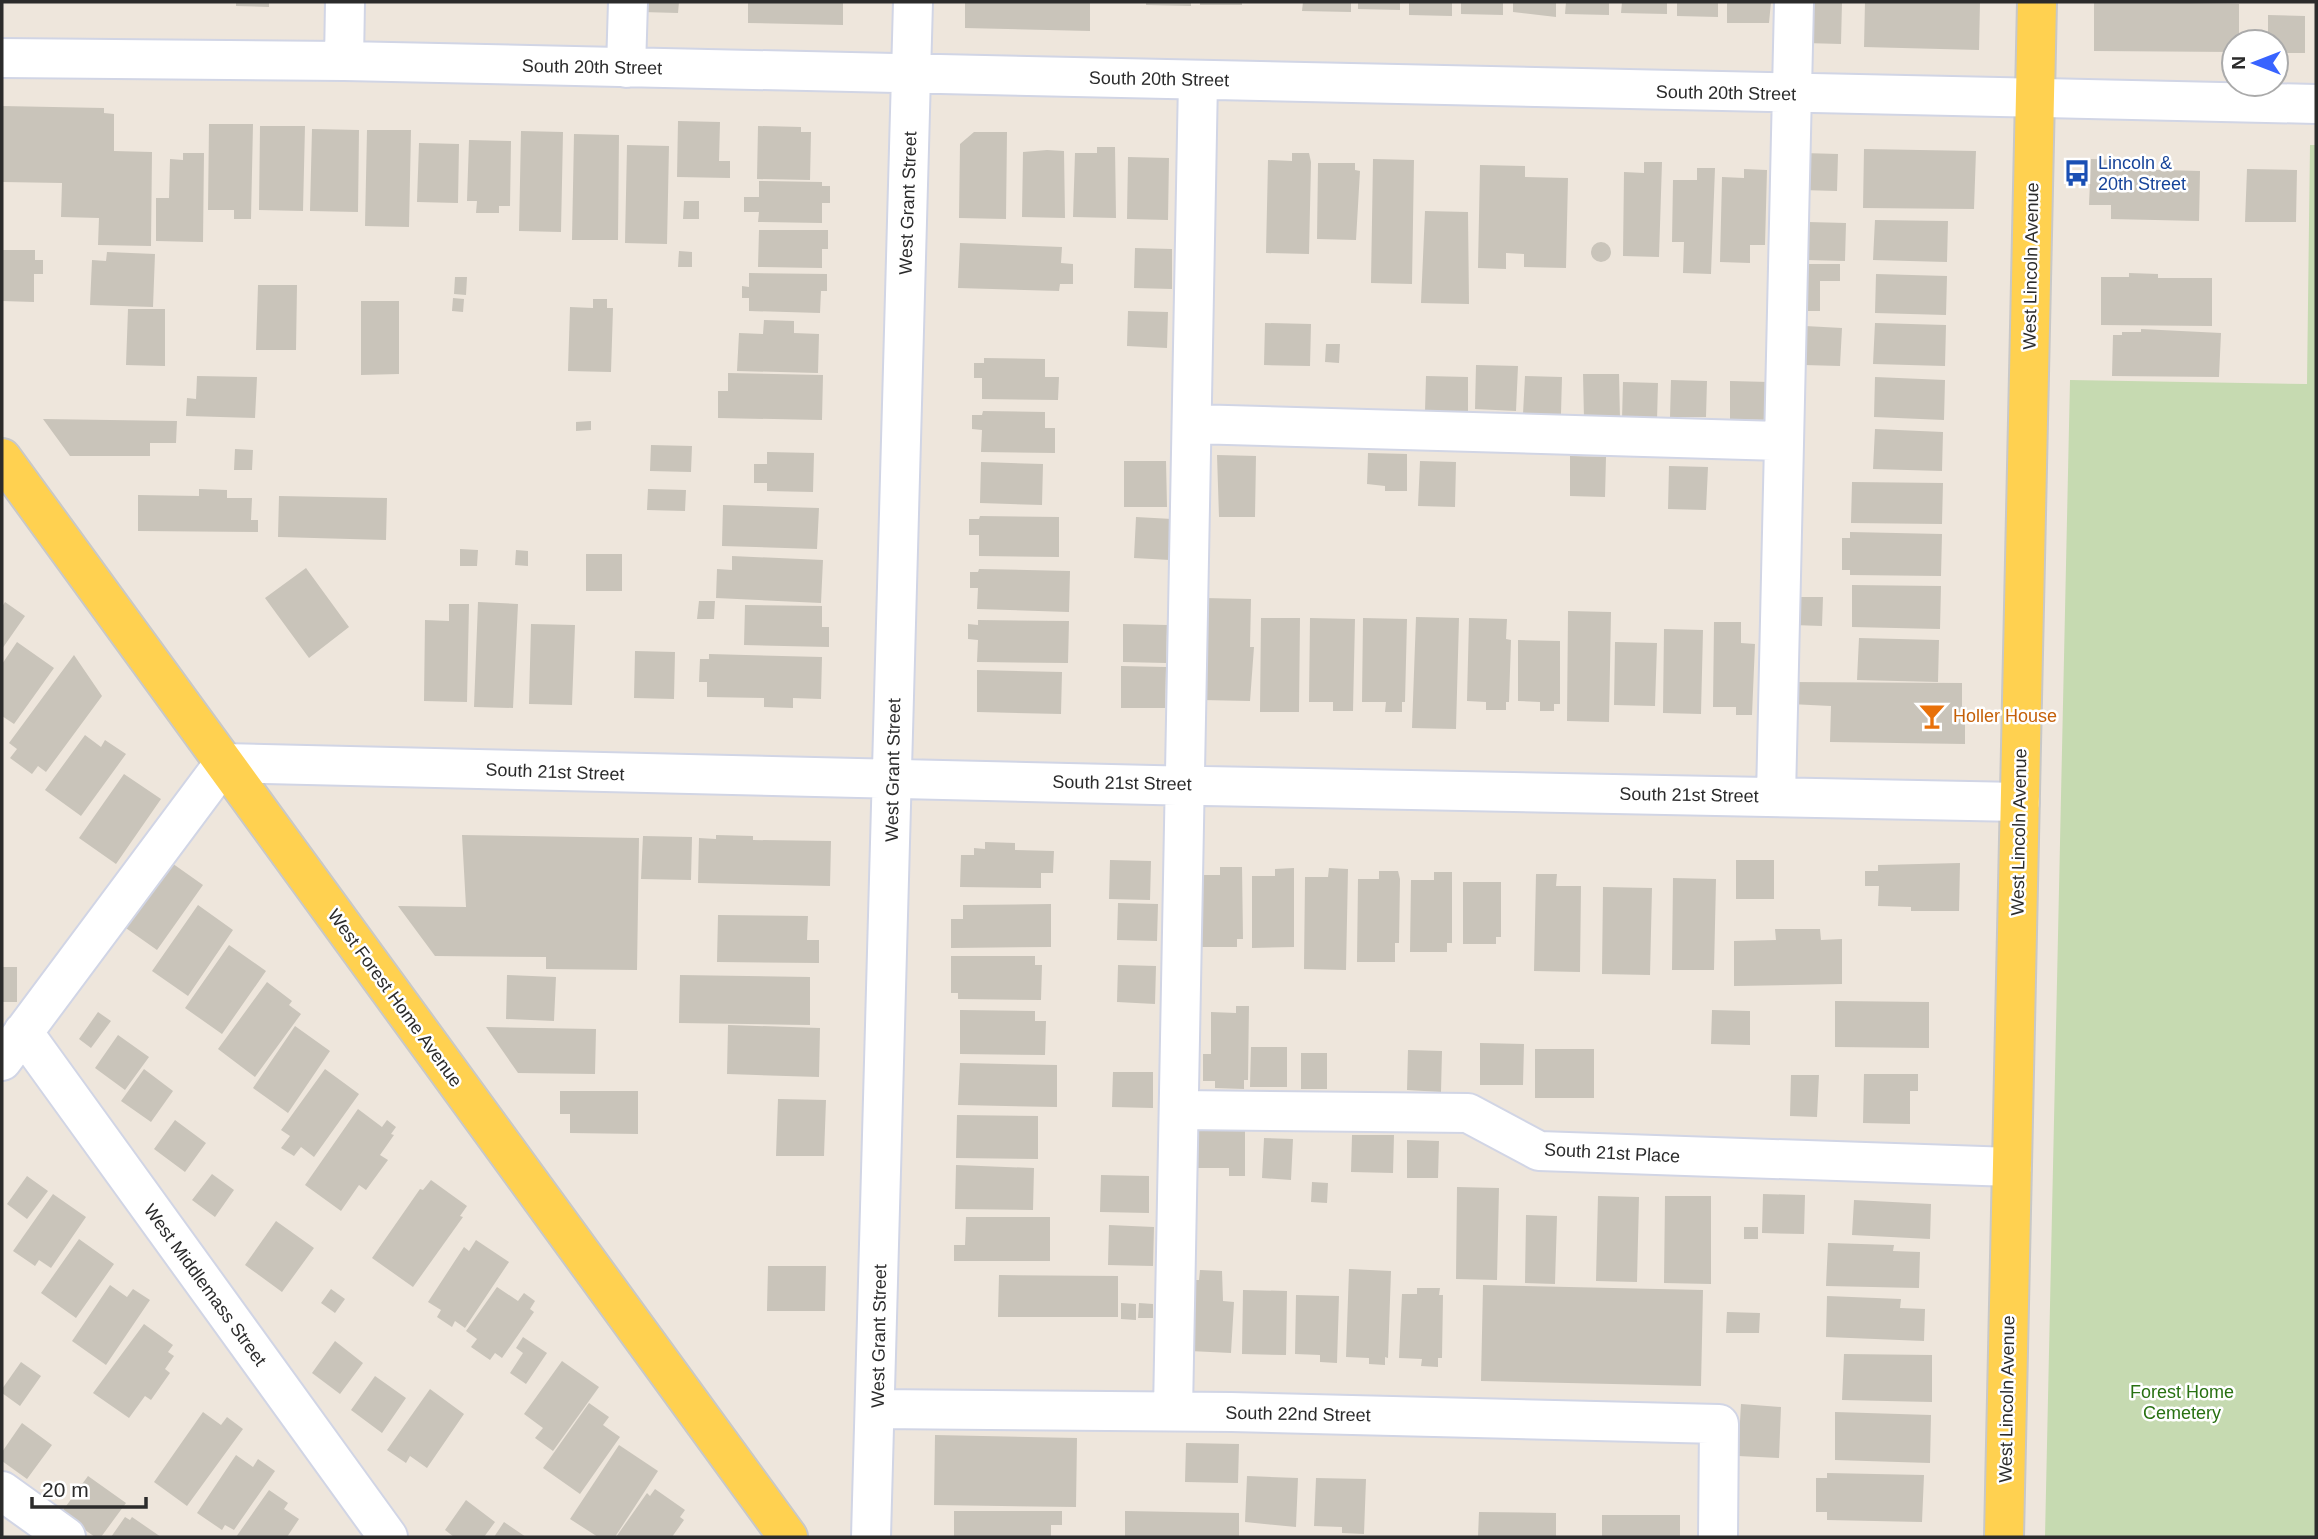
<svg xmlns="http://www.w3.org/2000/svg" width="2318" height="1539" font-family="Helvetica,sans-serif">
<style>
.cemetery{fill:#c6dab1}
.building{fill:#c9c4ba}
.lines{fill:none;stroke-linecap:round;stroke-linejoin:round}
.minor-casing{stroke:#d1d5e5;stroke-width:42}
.major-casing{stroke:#c8c8c8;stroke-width:42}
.minor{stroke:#fff;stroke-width:38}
.major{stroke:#ffd150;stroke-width:38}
.labels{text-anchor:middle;stroke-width:5;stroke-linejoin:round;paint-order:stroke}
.street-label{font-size:18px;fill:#2b2b2b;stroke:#fff}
.transit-label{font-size:18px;fill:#164399;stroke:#fff;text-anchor:start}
.food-label{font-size:18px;fill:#c56008;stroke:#fff;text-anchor:start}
.park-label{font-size:18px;fill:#297112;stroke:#fff}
</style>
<rect width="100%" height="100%" fill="#eee6dc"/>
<!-- cemetery -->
<path class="cemetery" d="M2310 145H2316V1537H2045L2070 380 2307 384Z"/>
<!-- building -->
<path class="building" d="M236 2H269V7L236 6Z
M642 2H679L678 13 642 12Z
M748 2H843V25L748 23Z
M965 2H1090V31L965 28Z
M1146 2H1191V6L1146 5Z
M1200 2H1242V5H1200Z
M1303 2H1351V12L1302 11Z
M1358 2H1400V10L1358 9Z
M1409 2H1452V16L1409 15Z
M1461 2H1503V15L1461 14Z
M1513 2H1556V17L1513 12Z
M1566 2H1609V15L1565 14Z
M1622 2H1667V14L1621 13Z
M1677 2H1718V17L1677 16Z
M1727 2H1771L1769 23H1727Z
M1806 2H1842L1841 44 1805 43Z
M1865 2H1980L1979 50 1864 47Z
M2139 2 2239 4V42H2234V52L2094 51V3Z
M2268 15 2305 16V53H2276V42H2268Z
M2 106 104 108V113L114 114V151L152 152 151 246 98 245 99 218 61 217 62 183 2 182Z
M678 121 720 122 719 161H730V178L677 177Z
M209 124H253L251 219H234V210H208Z
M260 126H305L303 211 259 210Z
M758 126 801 127V132H811L810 180 757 179Z
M312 129 359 130 358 212 310 211Z
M367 130H411L409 227 365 226Z
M521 131 563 132 561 232 519 231Z
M974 132H1007L1006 219 959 218 960 144Z
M574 134 619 135 618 240H572Z
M469 140 511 141 510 206H499V213H476L477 201H467Z
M419 143 459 144 458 203 417 202Z
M627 145 669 146 667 244 625 243Z
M1097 147H1115L1116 218 1073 217 1075 153H1097Z
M1864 149 1976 151 1974 209 1863 208Z
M1047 150 1064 151 1065 218 1022 217 1023 152Z
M183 153H204L203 242 156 241V198H169L170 159 183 160Z
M1292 153H1309L1311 162 1309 254 1266 253 1268 160 1292 161Z
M1803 153 1838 154 1837 191 1801 190Z
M1128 157 1169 158 1168 220 1127 219Z
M1373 159 1414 160 1412 284 1371 283Z
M2091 159 2127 160V169L2200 171 2199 221 2111 219V205H2089Z
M1644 162H1662L1659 257 1623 256 1624 172 1644 173Z
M1318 163H1355V170L1360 171 1356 240 1317 239Z
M1480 165 1525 166V177L1568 178 1566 268 1524 267V254L1506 253V269L1478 268Z
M1697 168H1715L1711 274 1683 273 1684 242H1672L1673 180H1697Z
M1744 169 1767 170 1765 245H1750V263L1720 262 1722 177 1744 178Z
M2247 169 2297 170 2296 222H2245Z
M759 181 822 182V186H830V203H822V223L758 222 759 212H744V197H759Z
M684 201H699V219H683Z
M1425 211 1468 212 1469 304 1421 303Z
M1875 220 1948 221 1947 262 1873 260Z
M1808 222 1846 223 1845 261 1807 260Z
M759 230H828V249H822V268L758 267Z
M1591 252a10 10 0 1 1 20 0a10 10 0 1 1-20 0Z
M960 243 1062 247 1061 263 1073 264V284H1060L1059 291 958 288Z
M1135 248 1172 249V289L1134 288Z
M2 250H35V260H43V274H34V302L2 301Z
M679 251 692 252V267H678Z
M107 252 155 254 153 307 90 305 92 260 106 261Z
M1804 264H1840V281H1820V311H1798Z
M749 273 827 274V291H821L820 313 749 311V298H742V286L749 287Z
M2129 273 2158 274V278H2212V326L2101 325V277H2129Z
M1876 274 1947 276 1946 315 1875 313Z
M455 277H467L466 295 454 294Z
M258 285H297L296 350H256Z
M453 298 464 299 463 312 452 311Z
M593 299H607V308H613L611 372 568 371 570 307 593 308Z
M361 301H399V374L361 375Z
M128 309H165V366L126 365Z
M1128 311 1168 312 1167 348 1127 346Z
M764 320 794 321V333L819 334 818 373 737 371 739 333 763 334Z
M1265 323 1311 324 1310 366 1264 365Z
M1875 323 1946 325 1945 366 1873 364Z
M1805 326 1842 328 1840 366 1804 365Z
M2141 329 2221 333 2219 377 2112 376 2113 335H2122V332H2141Z
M1326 344H1340L1339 363 1325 362Z
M984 358 1045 359V377H1059L1058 400 982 399V378H974V363H984Z
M1476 365 1518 366 1516 411 1475 409Z
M728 373 823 375 822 420 718 418V391H728Z
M1583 374H1619L1620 419H1584Z
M197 376 257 377 255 418 186 416 187 398 196 399Z
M1426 376 1468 377V412L1425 411Z
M1525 376 1562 377 1561 414H1523Z
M1875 377 1945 380 1944 420 1874 417Z
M1671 380 1707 381 1706 417H1670Z
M1730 381 1769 382V420L1730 419Z
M1623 382 1658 383 1657 421 1622 420Z
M983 411 1045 412V428H1055V453L981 452 982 430 972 429V415H982Z
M43 419 177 421 176 443H150V456H70Z
M591 421V430L576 431V422Z
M1875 429 1943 432 1942 471 1873 469Z
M651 445 692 446 691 472 650 471Z
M235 449 253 450 252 470H234Z
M767 452 814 453 813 492 767 491V483H754V464H767Z
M1368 453 1407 454V491H1385V486L1367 484Z
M1217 455 1256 456 1255 517H1219Z
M1570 456 1606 457 1605 497 1570 496Z
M1124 461H1166L1167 507H1124Z
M1420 461 1456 462 1455 507 1418 506Z
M981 462 1043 464 1042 505 980 503Z
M1669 466 1708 467 1706 510 1668 509Z
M1852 482 1943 483 1942 524 1851 523Z
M199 489 227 490V498H252L251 520H258V532L138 531V495L199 496Z
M648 489 686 490 685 511 647 510Z
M279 496 387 498 386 540 278 537Z
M723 505 819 508 817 549 722 546Z
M980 516 1059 517V557L979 556V535H969V519H979Z
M1136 517 1172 519 1170 560 1134 558Z
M1850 532 1942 534 1941 576 1850 575V570H1842V538H1850Z
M460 549 478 550 477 566H460Z
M516 550 528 551V566L515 565Z
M586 554H622V591H586Z
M732 556 823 560 821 603 716 598 717 569 732 570Z
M306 568 349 627 309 658 265 598Z
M979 569 1070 571 1069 612 977 609 978 588H970V572H978Z
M1852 585 1941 586 1940 629 1852 627Z
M1793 597H1823L1822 626 1793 625Z
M1204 598 1251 599 1250 647H1254L1250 701 1202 700Z
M699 601H715L714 619H697Z
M5 602 25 616 2 649V607Z
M478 602 518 604 513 708 474 707Z
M449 604H469L467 702 424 701 425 620 449 621Z
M745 605 822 606V627H829V647L744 645Z
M1568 611 1611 612 1609 722 1567 721Z
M1416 617 1459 618 1456 729 1412 728Z
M1261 618H1300L1299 712H1260Z
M1310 618 1355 619 1353 711H1333V702H1309Z
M1363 618 1407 619 1405 702H1402V712H1385L1386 702H1362Z
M1469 618 1507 619 1506 639 1511 640 1509 702H1506V710H1486V702L1467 701Z
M978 620 1069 621 1068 663 977 662 978 640 968 639V624L978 625Z
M1714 622H1741V643L1755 644 1752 715H1736V707H1713Z
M531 624 575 625 572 705 529 704Z
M1123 624 1167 625 1166 663 1123 662Z
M1664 629 1703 630 1701 714 1663 713Z
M1859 638 1939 640 1938 682 1857 680Z
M1518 640 1560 641V704H1554V711H1540V702L1518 701Z
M17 642 54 668 14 724 2 716V664Z
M1615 642 1657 643 1655 706 1614 705Z
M635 651 675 652 674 699 634 698Z
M709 654 822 657 821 699 793 698V708L764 707V698L707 697V682H699L700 659H709Z
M74 655 102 696 46 772 38 766 32 774 10 758 17 749 9 743Z
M1121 666 1166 667 1165 708H1121Z
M977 670 1062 672 1061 714 977 712Z
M1791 682 1962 683V706H1965V744L1830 742 1831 706 1790 704Z
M85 735 101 747 105 740 126 754 81 816 45 790Z
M124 774 161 799 116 864 79 838Z
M462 835 639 838 637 970 546 969V957L435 956 398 906 466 907Z
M716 835 753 836V840L831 841 830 886 698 883 699 838 716 839Z
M643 836 692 837 691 880 641 879Z
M985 842 1015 843V850L1054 851 1053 873H1041V888L960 887 961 855H974V848L985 849Z
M1110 860 1151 861 1150 900 1109 899Z
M1736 860H1774V899H1736Z
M169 861 203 885 157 950 123 926Z
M1960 863 1959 911H1911V907L1878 906 1879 886H1865V871H1878V865Z
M1220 867H1242L1243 939H1237V947H1201V875H1220Z
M1294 868V947L1252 948V876H1275V869Z
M1329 868 1348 869 1346 970 1304 969 1305 877H1328Z
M1379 871H1398L1400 879 1399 943H1395V962H1357L1358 879H1379Z
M1434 872H1452V943H1447V952H1410L1411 880H1434Z
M1536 874H1557L1556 886H1581L1580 972 1534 971Z
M1673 878 1716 879 1714 970H1672Z
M1463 882H1501V937H1496V944H1463Z
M1603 887 1652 888 1650 975 1602 974Z
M1118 903 1158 904 1157 941 1117 940Z
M1051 904V947L951 948V919H963V905Z
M198 905 233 930 188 996 152 971Z
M718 915 808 916 807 940H819V963L717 962Z
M1775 929H1820L1821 940 1842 939V984L1734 986V941L1776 940Z
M229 945 266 971 222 1034 185 1008Z
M951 956H1035V965H1042L1041 1000 958 999V993H951Z
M1118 965 1156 966 1155 1004 1117 1002Z
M2 967H17V1002H2Z
M507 975 556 977 554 1021 506 1019Z
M680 975 810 977V1025L679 1023Z
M267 982 292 1001 289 1005 301 1014 255 1077 218 1049Z
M1835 1001 1929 1002V1048L1835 1047Z
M1236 1006H1249L1248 1080H1244V1089L1215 1088V1081H1203V1054H1211V1012L1236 1013Z
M960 1010 1035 1011V1021H1046L1045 1055 960 1054Z
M1712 1010 1750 1011V1045L1711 1044Z
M98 1012 111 1021 91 1048 79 1039Z
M728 1025 820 1028 819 1077 727 1074Z
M295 1026 330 1051 288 1113 253 1088Z
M486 1027 596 1029 595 1074 518 1073Z
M118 1035 149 1057 125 1090 95 1068Z
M1480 1043 1524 1044 1523 1085H1480Z
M1251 1047H1287V1087H1250Z
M1535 1049H1594V1098H1535Z
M1408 1050 1442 1051 1441 1092 1407 1090Z
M1301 1053H1327V1089H1301Z
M960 1063 1057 1065V1107L958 1105Z
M144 1069 173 1091 151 1122 121 1101Z
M325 1069 359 1094 314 1157 301 1147 294 1156 281 1148 290 1136 281 1130Z
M1113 1072H1153V1108L1112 1107Z
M1864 1074H1918V1091H1910V1124L1863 1123Z
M1791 1075H1819L1817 1117 1790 1116Z
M560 1091H638V1134L570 1133V1114H560Z
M778 1099 826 1100 824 1156H776Z
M358 1109 382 1127 387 1120 396 1127 391 1134 394 1135 380 1155 388 1160 366 1190 359 1185 341 1211 305 1185Z
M957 1115 1038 1116V1159L956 1158Z
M175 1120 206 1143 185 1172 154 1149Z
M1193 1131H1245V1176H1229V1168H1193Z
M1352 1135H1394L1393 1173 1351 1172Z
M1264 1138 1293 1139 1291 1180 1262 1178Z
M1407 1140 1439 1141 1438 1178H1407Z
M956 1165 1034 1168 1033 1210 955 1209Z
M212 1174 234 1190 215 1217 192 1200Z
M1101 1175 1149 1176V1213L1100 1212Z
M27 1176 48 1191 27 1219 7 1204Z
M431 1180 467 1206 460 1216 463 1217 413 1287 372 1258 420 1189 423 1190Z
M1312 1182 1328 1183 1327 1203 1311 1202Z
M1457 1187 1499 1188 1497 1280 1456 1279Z
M53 1194 86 1217 51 1268 39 1260 35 1266 13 1251Z
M1763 1194 1805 1195 1804 1234 1762 1233Z
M1598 1196 1639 1197 1637 1282 1596 1281Z
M1665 1196H1711V1284L1664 1283Z
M1854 1200 1931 1204 1930 1239 1852 1235Z
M1526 1215 1557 1216 1555 1284 1525 1283Z
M966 1217H1050V1261H954V1245H965Z
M276 1221 314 1248 282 1292 245 1265Z
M1109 1225 1154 1227 1153 1266 1108 1265Z
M1744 1227H1758V1239H1744Z
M79 1239 114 1264 76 1318 41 1293Z
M476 1240 509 1262 465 1328 455 1321 452 1327 437 1317 441 1310 428 1302 464 1247 469 1251Z
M1828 1243 1894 1245 1893 1251 1920 1252 1919 1288 1826 1286Z
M768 1266H826L825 1311H767Z
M1349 1269 1391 1271 1388 1358 1385 1357V1365L1369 1364V1358L1346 1357Z
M1200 1270 1222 1271 1223 1301 1234 1302 1231 1353 1190 1351 1193 1280H1199Z
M999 1275 1118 1276V1317H998Z
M110 1285 127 1297 133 1289 150 1300 106 1365 72 1341Z
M1483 1285 1703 1290 1701 1386 1481 1381Z
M497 1287 518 1301 524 1293 535 1301 530 1309 534 1312 502 1358 495 1353 490 1360 471 1347 477 1339 466 1331Z
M1417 1288H1440L1439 1295H1443L1442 1358H1438V1367L1421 1366 1422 1359 1399 1358 1402 1294H1417Z
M331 1289 345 1299 335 1313 321 1303Z
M1243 1290 1287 1291 1286 1355 1242 1354Z
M1296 1295 1339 1296 1337 1363 1320 1362V1355L1295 1354Z
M1827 1296 1901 1299 1900 1308 1925 1309 1924 1341 1826 1337Z
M1121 1303 1136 1304V1320L1121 1319Z
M1139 1303 1153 1304V1318H1138Z
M1727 1312 1760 1313 1759 1333H1726Z
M144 1324 173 1345 168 1352 174 1356 165 1369 170 1373 151 1400 145 1396 129 1418 93 1393Z
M523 1337 547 1353 526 1384 510 1373 523 1353 516 1348Z
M335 1341 363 1363 340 1394 312 1373Z
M1844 1354 1932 1355V1402L1842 1400Z
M562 1361 599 1387 553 1451 535 1438 543 1428 524 1414Z
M21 1362 41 1376 20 1406 2 1393V1389Z
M375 1376 406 1398 382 1433 351 1410Z
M430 1389 464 1414 427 1468 410 1456 406 1463 387 1450Z
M589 1403 609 1417 603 1425 620 1437 580 1494 543 1468Z
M1741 1404 1781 1407 1779 1458 1738 1456Z
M203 1412 221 1425 227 1417 243 1429 187 1506 154 1482Z
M1835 1412 1931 1415 1930 1463 1835 1460Z
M22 1423 52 1445 27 1479 2 1461V1452Z
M935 1435 1077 1438 1076 1507 934 1505Z
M1186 1443 1239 1444 1238 1483 1185 1482Z
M619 1445 658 1471 615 1537H598L570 1519Z
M236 1455 253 1467 258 1459 275 1471 234 1530 225 1525 222 1530 197 1513Z
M1827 1473 1924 1475 1922 1522 1827 1520V1512H1816V1478H1827Z
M88 1476 126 1503 101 1537H95L61 1513Z
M1247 1476 1298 1478 1296 1527 1245 1522Z
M1316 1478 1366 1479 1364 1534 1342 1533V1527L1314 1526Z
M655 1489 685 1510 680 1517 684 1520 672 1537H616L647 1493 650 1496Z
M269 1490 288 1503 284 1509 299 1519 287 1537H236Z
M466 1500 495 1522 484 1537H454L445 1530Z
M954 1511H1062V1525H1051V1537H954Z
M1125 1511 1239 1513V1537H1125Z
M1479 1512 1556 1513V1537H1478Z
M1602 1515H1680V1537H1602Z
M125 1517 130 1520 132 1517 161 1537H111Z
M504 1522 526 1537H494Z"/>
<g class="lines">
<defs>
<path id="minor" d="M2 58 344 61 2316 104
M344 61 345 2
M626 68 628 2
M1192 424 1784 441
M1776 797 1794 2
M23 1032 388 1537
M2 1061 224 763C823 780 1421 790 2020 802
M1179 1110 1468 1113 1539 1151 2012 1167
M877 1409 1231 1412 1719 1424 1718 1537
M1173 1411 1198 80
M2 1491 66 1537
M871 1537 913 2"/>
<path id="major" d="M2 458 788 1537
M2004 1537 2037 2"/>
</defs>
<!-- minor casing -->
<use href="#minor" class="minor-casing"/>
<!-- major casing -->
<use href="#major" class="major-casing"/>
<!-- minor -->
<use href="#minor" class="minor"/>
<!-- major -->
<use href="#major" class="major"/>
</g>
<!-- icons -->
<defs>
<symbol id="bus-bare" viewBox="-9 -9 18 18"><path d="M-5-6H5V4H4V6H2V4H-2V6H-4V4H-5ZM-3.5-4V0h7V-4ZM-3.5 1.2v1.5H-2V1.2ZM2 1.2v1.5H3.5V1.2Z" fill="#1a4fb4" stroke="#fff" stroke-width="2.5" paint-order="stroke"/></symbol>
<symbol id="bar-bare" viewBox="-9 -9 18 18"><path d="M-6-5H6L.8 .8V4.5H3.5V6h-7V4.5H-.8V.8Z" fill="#e8710a" stroke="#fff" stroke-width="2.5" paint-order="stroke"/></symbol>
</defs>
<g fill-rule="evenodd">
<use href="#bus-bare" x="2058" y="154" width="38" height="38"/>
<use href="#bar-bare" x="1913" y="697" width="38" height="38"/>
</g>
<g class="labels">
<!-- street labels -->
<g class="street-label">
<text transform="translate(592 67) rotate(1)" y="6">South 20th Street</text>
<text transform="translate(1159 79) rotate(1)" y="6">South 20th Street</text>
<text transform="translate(1726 93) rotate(1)" y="6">South 20th Street</text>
<text transform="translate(908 203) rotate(-88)" y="6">West Grant Street</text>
<text transform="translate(2031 266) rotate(-89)" y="6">West Lincoln Avenue</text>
<text transform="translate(893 770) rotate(-89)" y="6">West Grant Street</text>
<text transform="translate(555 772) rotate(2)" y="6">South 21st Street</text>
<text transform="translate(1122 783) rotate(1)" y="6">South 21st Street</text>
<text transform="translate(1689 795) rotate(1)" y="6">South 21st Street</text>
<text transform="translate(2019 832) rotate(-89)" y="6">West Lincoln Avenue</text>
<text transform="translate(395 998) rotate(54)" y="6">West Forest Home Avenue</text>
<text transform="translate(1612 1153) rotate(3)" y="6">South 21st Place</text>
<text transform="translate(205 1285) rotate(54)" y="6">West Middlemass Street</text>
<text transform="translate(879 1336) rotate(-89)" y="6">West Grant Street</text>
<text transform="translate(2007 1399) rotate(-89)" y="6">West Lincoln Avenue</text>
<text transform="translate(1298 1414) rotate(1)" y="6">South 22nd Street</text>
</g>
<!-- transit labels -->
<g class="transit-label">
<text x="2098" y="169">Lincoln &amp;<tspan x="2098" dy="21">20th Street</tspan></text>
</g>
<!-- food labels -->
<g class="food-label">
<text x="1953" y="722">Holler House</text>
</g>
<!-- park labels -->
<g class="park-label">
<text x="2182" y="1398">Forest Home<tspan x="2182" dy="21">Cemetery</tspan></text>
</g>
</g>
<!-- border -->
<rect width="2318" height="1539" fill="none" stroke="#2b2b2b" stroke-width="7"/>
<!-- north arrow -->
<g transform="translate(2255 63) rotate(270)"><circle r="33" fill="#ffffff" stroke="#aaaaaa" stroke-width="2"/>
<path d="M0-5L12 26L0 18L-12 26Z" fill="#3863ff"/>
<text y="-10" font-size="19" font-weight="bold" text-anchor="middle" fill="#2b2b2b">N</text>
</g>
<!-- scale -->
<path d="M32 1497v10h114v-10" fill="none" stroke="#2b2b2b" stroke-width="3.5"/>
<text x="42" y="1497" font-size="21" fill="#2b2b2b" stroke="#ffffff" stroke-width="5" paint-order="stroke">20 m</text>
</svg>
